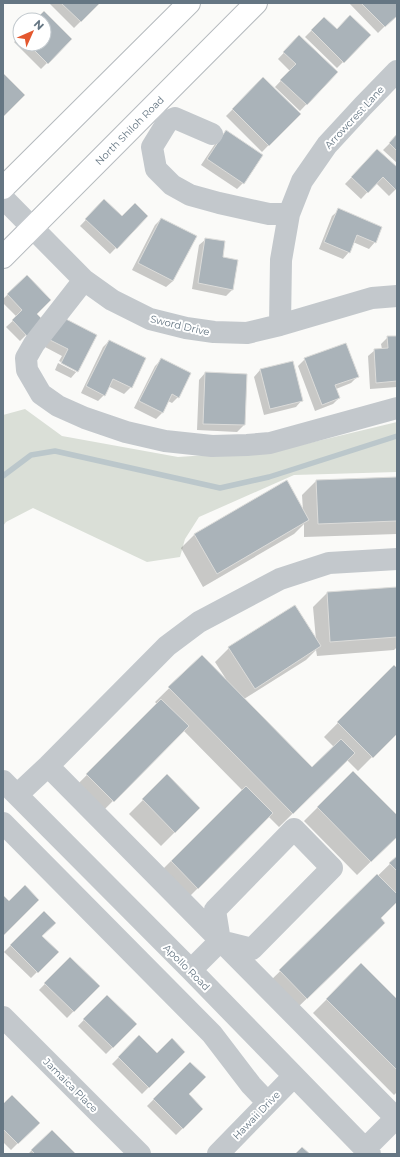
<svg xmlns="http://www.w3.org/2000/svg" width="400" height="1157" font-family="Montserrat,sans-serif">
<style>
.green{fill:#dadfd7}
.shadow{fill:#0003}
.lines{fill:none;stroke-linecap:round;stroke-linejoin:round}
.stream{stroke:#bbc7cb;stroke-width:5.5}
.building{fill:#aab3b9;stroke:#dcdcda}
.major-casing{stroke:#b5babe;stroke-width:24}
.minor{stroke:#c3c8cc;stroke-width:22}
.major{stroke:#fff;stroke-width:22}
.labels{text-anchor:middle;stroke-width:4;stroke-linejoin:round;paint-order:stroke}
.street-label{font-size:10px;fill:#657683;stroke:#fff}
</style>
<rect width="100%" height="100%" fill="#fafaf8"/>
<!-- green -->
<path class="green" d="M25 409 62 436 178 457 280 450 397 422V472L294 475 199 517 185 539 180 557 147 562 33 508 6 522 3 526V415Z"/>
<!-- shadow -->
<path class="shadow" d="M49 3H99L74 28Z
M349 3H397V14L378 33Z
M44 12 71 39 41 69 14 42 20 36V44H44V20H36Z
M324 18 337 30 370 35 337 68 305 37Z
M293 43 337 72 300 111 275 87 290 71 278 59Z
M263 79 299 114 262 152 226 116Z
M226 132 243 183 237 189 201 165 219 138Z
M397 136V163L383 150Z
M371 157 397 169V188L389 196 376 183 361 199 345 184Z
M104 201 122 218 147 216 110 254 80 226Z
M339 210 375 242 369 249 353 242 349 252 343 259 319 249 332 216Z
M161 219 173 281 166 287 132 270 155 225Z
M206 239 221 258 233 289 226 296 192 289 199 245Z
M27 276 36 314 41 320 20 341 6 327 17 317 3 303V299Z
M63 318 77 371 71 378 55 370 58 363 76 372V370L59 361 62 356 45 347Z
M388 337H397V387L370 389 368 356 375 350 382 349 381 344Z
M109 341 131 387 124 394 108 386 104 395 98 401 81 393 103 347Z
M162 359 178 397 172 403 168 401 162 413 156 419 134 408 155 366Z
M305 359 357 377 351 383 336 389 339 398 333 404 315 411 298 366Z
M292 362 302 400 296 407 264 415 254 377 260 370Z
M205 373 246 375 244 425 237 432 197 430 199 380Z
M397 478V534L304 537V524L294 534 203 587 181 548 195 534 303 511 302 495 316 481Z
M397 588V647L394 650 317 656 316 650 306 660 244 699 312 768 334 747 324 737 394 666 397 670V732L358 771 347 760 279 827 269 817 184 902 157 875 242 790 183 730 99 815 73 789 157 704 155 702 202 656 225 680 226 679 215 662 229 648 294 606 316 640 313 607 327 593Z
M353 772 397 817V836L357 875 304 821Z
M167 776 199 808 161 846 129 814Z
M397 857V901L379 918 370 937 293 1012 266 985Z
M44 912 41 936 57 952 31 978 4 952Z
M70 958 98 986 67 1018 39 990Z
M361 965 397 1000V1092L394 1095 313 1013Z
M107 996 136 1024 106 1054 78 1026Z
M139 1037 157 1054 184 1052 142 1094 112 1064Z
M190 1063 187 1094 202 1109 176 1135 147 1106Z
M3 1105 39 1122 11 1150 3 1142Z
M52 1131 74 1154H28L31 1151Z"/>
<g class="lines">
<!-- stream -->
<path class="stream" d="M3 476 31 455 55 451 220 488 269 477 397 436"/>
</g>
<!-- building -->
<path class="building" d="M61 3H100L81 22Z
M361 3H397V16L385 27Z
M44 11 72 39 48 64 28 44H44V20H35Z
M350 15 371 35 344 63 311 30 324 17 337 29Z
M299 35 338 72 307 105 280 80 296 64 283 52Z
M3 73 25 95 3 117Z
M263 77 301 114 269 146 232 109Z
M226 130 263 155 244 184 207 159Z
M397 134V151L389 143Z
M377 149 397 167V189L396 190 383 177 368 193 351 177Z
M104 199 122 216 135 203 148 216 117 249 85 219Z
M338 208 382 227 376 243 357 235 350 253 324 242Z
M161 218 197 236 173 281 138 263Z
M205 238 225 241 223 257 238 260 233 290 198 283Z
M27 275 51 300 37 314 43 320 27 336 12 320 22 310 7 294Z
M62 317 97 335 78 372 61 363 68 349 50 340Z
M387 336H397V381L376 383 374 349 388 348Z
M109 340 146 358 132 388 113 379 105 396 86 386Z
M346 343 359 377 335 385 340 398 322 405 304 358Z
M161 358 191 373 179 398 172 394 163 413 139 401Z
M293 361 303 401 270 409 260 369Z
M205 372 247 374 245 425 203 424Z
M397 477V521L318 524 316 480Z
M287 480 309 520 217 574 194 534Z
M397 587V637L330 642 327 592Z
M295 605 321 646 255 689 228 647Z
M202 655 312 767 341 739 355 753 293 814 168 687Z
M394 665 397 668V734L373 758 337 722Z
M161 699 189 726 114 802 86 774Z
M353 771 397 815V837L371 862 317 807Z
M167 774 200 808 175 833 142 799Z
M246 786 273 813 198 889 171 861Z
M397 856V871L389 863Z
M377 874 397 894V902L381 918 385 923 307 999 279 970Z
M25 885 39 900 3 936V895L9 901Z
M44 911 56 923 42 936 59 952 38 973 10 945Z
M70 957 100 986 74 1012 44 983Z
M361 963 397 999V1070L326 999Z
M107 995 137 1024 113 1048 83 1019Z
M139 1035 157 1053 172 1038 185 1052 149 1088 118 1057Z
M190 1062 206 1077 189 1094 203 1109 183 1129 153 1099Z
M12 1095 40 1123 18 1144 4 1130 3 1131V1104Z
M52 1130 76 1154H35L31 1150Z
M302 1147 310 1154H295Z"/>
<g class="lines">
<defs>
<g id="major">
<path d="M3 188 189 3"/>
<path id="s1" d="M3 257 256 3"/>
</g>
</defs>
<!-- major casing -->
<use href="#major" class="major-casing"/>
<!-- minor -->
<path class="minor" d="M212 134 175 118 168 121 152 147 156 169 172 185 190 195 219 203 269 214H289
M3 198 84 280 112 300 150 319 186 328 214 332 247 333 280 325 372 298 397 296
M84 280 34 344 26 358 27 370 41 394 58 406 85 418 126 432 165 441 212 446 247 445 270 443 397 408
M280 325 281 260 289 214 302 181 327 145 363 106 397 71
M48 766 396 1118
M3 781 191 970 370 1154
M17 795 48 766 167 646 199 622 280 579 329 563 397 559
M3 823 212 1034 251 1085 267 1102
M294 829 332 868 252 949 220 941 215 910Z
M191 970 220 941
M3 1017 140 1154
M365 1149 397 1117
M218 1154 294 1076"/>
<!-- major -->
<use href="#major" class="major"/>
</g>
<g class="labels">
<!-- street labels -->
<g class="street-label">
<text transform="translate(354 117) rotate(-47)" y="4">Arrowcrest Lane</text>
<text dy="4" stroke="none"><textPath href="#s1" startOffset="179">North Shiloh Road</textPath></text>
<text transform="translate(180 325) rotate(13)" y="4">Sword Drive</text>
<text transform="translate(187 967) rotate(45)" y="4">Apollo Road</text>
<text transform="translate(71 1085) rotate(45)" y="4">Jamaica Place</text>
<text transform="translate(256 1115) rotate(-46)" y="4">Hawaii Drive</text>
</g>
</g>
<!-- border -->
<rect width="400" height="1157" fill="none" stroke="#657683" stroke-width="8"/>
<!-- north arrow -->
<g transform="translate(32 32) rotate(45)"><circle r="19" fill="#ffffff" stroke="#c1c8cd"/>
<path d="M0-3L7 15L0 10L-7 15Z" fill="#e4572e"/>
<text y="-6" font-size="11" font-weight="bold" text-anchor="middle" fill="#657683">N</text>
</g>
</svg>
